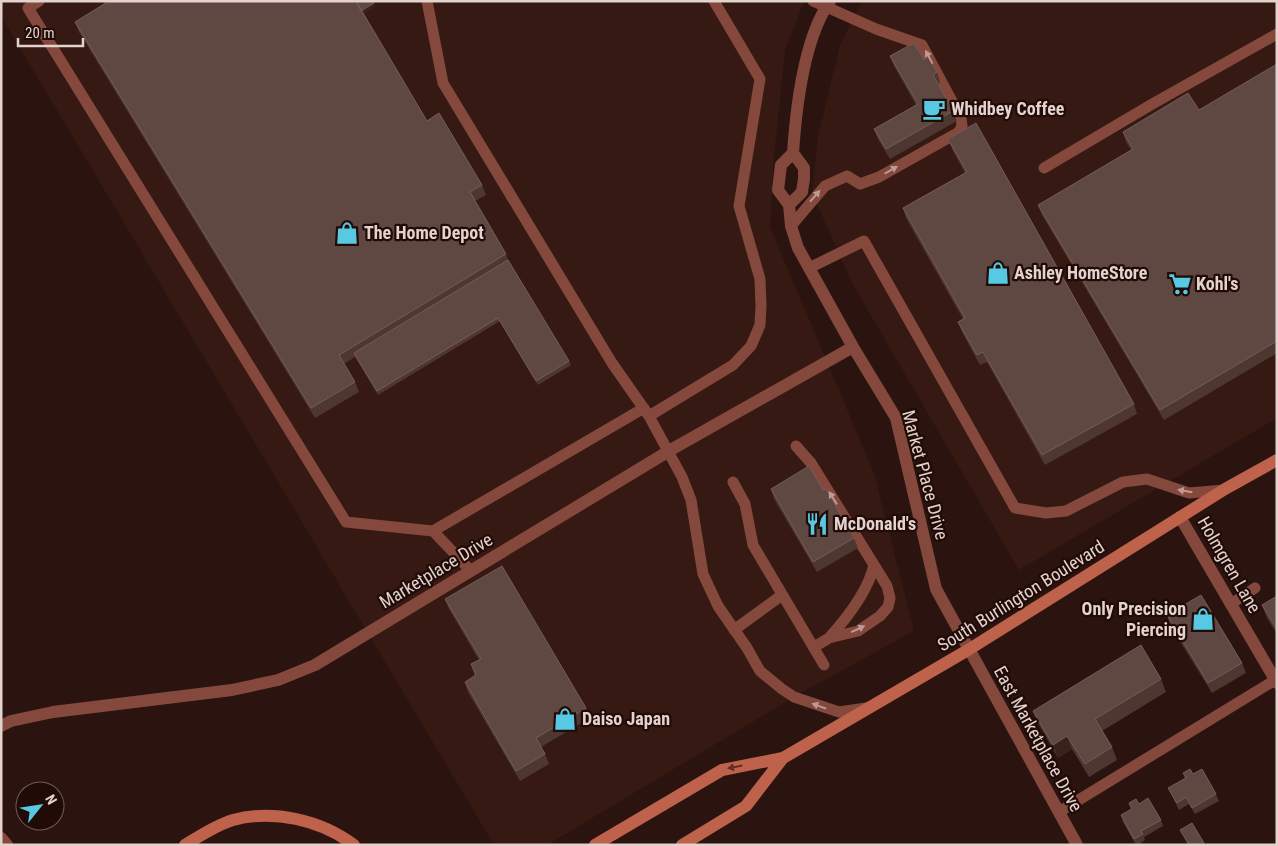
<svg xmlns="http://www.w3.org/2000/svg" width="1278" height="846" font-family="'Roboto Condensed',sans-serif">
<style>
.built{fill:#361912}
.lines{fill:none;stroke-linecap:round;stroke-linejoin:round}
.service{stroke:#84493c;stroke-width:11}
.minor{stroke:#84493c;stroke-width:12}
.tertiary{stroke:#84493c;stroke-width:12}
.secondary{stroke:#bf624c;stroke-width:12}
.wall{fill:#4f3731}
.shaded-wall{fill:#3a221c}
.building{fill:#5f4742;stroke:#745d58}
.oneway{fill:#bd9b94}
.oneway2{fill:#602e23}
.labels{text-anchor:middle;stroke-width:4.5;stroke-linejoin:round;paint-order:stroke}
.poi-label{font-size:18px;font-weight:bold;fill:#e3d2ce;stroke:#200b07;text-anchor:start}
.street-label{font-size:18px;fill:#e3d2ce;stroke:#200b07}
</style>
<rect width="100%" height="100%" fill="#2b140f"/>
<!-- built -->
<path class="built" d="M1 1H804L785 50 774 156 770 227 874 473 914 631 794 697 547 845H494L1 16Z
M862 1H1277V418L1019 570 852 283 812 193 818 137 840 45Z"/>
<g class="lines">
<!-- service -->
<path class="service" d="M39 1 28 8 346 522 433 531 471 571
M427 1 443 83 612 363 649 416 682 477 691 500 703 574 718 606 747 648 760 671 782 689 794 697 839 712 866 708
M1044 168 1154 103 1277 34
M791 226 825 186 847 176 860 184 879 177 959 132 962 126 961 118 922 45 876 29 813 1
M809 268 864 241 1015 508 1046 513 1066 511 1123 482 1147 479 1189 493 1224 490
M649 416 733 365 751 346 760 325 761 306 760 279 739 206 760 79 714 1
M796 446 811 463 887 586 890 598 888 607 880 616 858 631 829 638 814 647
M733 482 745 504 753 545 824 665
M433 531 644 408
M1231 604 1255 588
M734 630 782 595
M829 638C847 618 868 592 874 565
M1059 812 1275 680"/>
<!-- minor -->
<path class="minor" d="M793 153 781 165 778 190 789 205 791 226 798 248 853 347 896 418 936 589 1077 845
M793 153C796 108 804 38 830 1
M789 205 802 192 804 179V168L793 153
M1180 517 1277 683
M1 726 11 721 53 712 232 690 278 680 315 665 674 448 853 347"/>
<!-- tertiary -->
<path class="tertiary" d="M1 838 7 845"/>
<!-- secondary -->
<path class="secondary" d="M185 845C200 836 216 825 233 820 273 809 321 820 354 845
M595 845 722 770 783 758 968 650 1225 489 1277 460
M682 845 746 806 783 758"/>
</g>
<!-- wall -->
<path class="wall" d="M375 6 363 14 427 121 482 185 486 195 475 201 506 254 508 260 569 361 571 365 538 385 500 321 378 395 355 357 344 364 355 382 359 392 315 418 79 32 75 22Z
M890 56 924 60 937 72 940 82 938 84 953 111 957 121 890 159 878 139 874 129 916 105 894 66Z
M1277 64V353L1164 420 1042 215 1038 205 1131 150 1126 142 1123 132 1199 110Z
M948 139 1134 404 1137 414 1045 465 987 362 980 365 962 332 958 322 963 319 906 218 903 208 965 173 952 149Z
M771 489 823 490 854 538 858 548 817 572 774 499Z
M1277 596V634L1267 618 1262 605Z
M445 599 586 708 590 718 541 747 545 754 549 764 520 781 468 692 465 682 475 676 471 664 479 660 449 609Z
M1167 615 1242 663 1246 673 1212 693 1170 625Z
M1161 679 1166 692 1102 731 1112 747 1117 760 1089 777 1072 749 1058 758 1038 723 1033 711Z
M1183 773 1216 794 1219 801 1195 814 1189 804 1179 810 1168 788 1185 778Z
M1129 803 1139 804 1161 820 1163 826 1144 837 1145 840 1138 845H1136L1123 822 1121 815 1131 809Z"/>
<!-- shaded-wall -->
<path class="shaded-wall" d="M374 3 375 6 362 15 361 11Z
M1067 736 1072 749 1058 758 1053 745Z"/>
<!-- building -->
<path class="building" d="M109 1H356L427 121 439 113 482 185 470 192 506 254 339 355 355 382 311 408 75 22Z
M356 1H373L374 3 361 11Z
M914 43 924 60 928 57 937 72 933 75 953 111 886 149 874 129 918 104 890 56Z
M1277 64V341L1160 410 1038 205 1133 149 1123 132 1188 93 1199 110Z
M976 123 1134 404 1042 455 983 352 977 355 958 322 965 318 903 208 967 172 948 139Z
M508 260 569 361 536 381 498 318 377 391 354 353Z
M809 466 823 490 826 489 854 538 813 562 771 489Z
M502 566 586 708 536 738 545 754 516 771 465 682 476 675 471 664 481 659 445 599Z
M1201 595 1242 663 1208 683 1167 615Z
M1277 596V629L1262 605Z
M1141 645 1161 679 1095 719 1112 747 1085 764 1067 736 1053 745 1033 711Z
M1190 769 1193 774 1202 769 1216 794 1192 808 1186 797 1177 803 1168 788 1186 778 1183 773Z
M1148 798 1161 820 1141 831 1143 834 1134 839 1121 815 1132 809 1129 803 1136 799 1139 804Z
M1192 823 1204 843 1202 845H1189L1180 830Z"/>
<!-- one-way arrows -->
<defs><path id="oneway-solid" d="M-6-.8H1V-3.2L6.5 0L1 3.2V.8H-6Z" transform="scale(1.25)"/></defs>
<g class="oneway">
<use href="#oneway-solid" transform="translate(929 57) rotate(-118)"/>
<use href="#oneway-solid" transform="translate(891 170) rotate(-30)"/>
<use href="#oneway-solid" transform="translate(815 196) rotate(-49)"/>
<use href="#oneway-solid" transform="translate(1185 491) rotate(-170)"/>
<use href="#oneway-solid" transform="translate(833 498) rotate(-122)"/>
<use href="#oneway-solid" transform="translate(858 629) rotate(-25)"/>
<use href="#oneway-solid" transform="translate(819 706) rotate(-160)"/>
</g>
<use class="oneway2" href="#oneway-solid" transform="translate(735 767) rotate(169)"/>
<!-- icons -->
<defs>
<symbol id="cafe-bare" viewBox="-9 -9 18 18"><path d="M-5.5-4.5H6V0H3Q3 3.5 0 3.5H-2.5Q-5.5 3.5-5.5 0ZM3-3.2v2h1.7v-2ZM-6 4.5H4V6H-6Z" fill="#57c9e2" stroke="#200b07" stroke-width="2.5" paint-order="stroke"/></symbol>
<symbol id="shop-bare" viewBox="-9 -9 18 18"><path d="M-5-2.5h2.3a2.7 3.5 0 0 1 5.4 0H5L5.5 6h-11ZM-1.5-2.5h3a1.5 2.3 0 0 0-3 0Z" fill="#57c9e2" stroke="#200b07" stroke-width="2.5" paint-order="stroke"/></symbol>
<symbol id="supermarket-bare" viewBox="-9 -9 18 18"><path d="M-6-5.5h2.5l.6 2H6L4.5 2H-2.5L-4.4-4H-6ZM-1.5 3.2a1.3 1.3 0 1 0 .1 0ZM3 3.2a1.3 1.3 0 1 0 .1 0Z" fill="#57c9e2" stroke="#200b07" stroke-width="2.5" paint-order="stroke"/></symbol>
<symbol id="restaurant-bare" viewBox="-9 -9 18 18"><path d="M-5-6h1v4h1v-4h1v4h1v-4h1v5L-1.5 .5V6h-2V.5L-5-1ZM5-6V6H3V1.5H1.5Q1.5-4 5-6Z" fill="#57c9e2" stroke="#200b07" stroke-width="2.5" paint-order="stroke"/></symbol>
</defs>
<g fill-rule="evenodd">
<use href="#cafe-bare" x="918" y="93" width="32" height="32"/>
<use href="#shop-bare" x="331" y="217" width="32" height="32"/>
<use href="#shop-bare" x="982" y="257" width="32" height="32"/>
<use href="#supermarket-bare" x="1164" y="268" width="32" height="32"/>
<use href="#restaurant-bare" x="801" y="508" width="32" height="32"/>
<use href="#shop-bare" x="1187" y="603" width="32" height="32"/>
<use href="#shop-bare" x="549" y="703" width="32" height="32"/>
</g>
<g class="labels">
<!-- poi labels -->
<g class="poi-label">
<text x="951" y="115">Whidbey Coffee</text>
<text x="364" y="239">The Home Depot</text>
<text x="1014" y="279">Ashley HomeStore</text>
<text x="1196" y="290">Kohl's</text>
<text x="834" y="530">McDonald's</text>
<text x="1186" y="615" text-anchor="end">Only Precision<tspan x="1186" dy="21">Piercing</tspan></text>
<text x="582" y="725">Daiso Japan</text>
</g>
<!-- street labels -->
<g class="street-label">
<text transform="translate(925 475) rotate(75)" y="6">Market Place Drive</text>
<text transform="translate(1229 565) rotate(60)" y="6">Holmgren Lane</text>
<text transform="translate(436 571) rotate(-31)" y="6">Marketplace Drive</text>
<text transform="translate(1021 596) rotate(-32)" y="6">South Burlington Boulevard</text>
<text transform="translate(1038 739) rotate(61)" y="6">East Marketplace Drive</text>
</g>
</g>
<!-- border -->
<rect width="1278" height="846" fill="none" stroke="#e3d2ce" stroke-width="5"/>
<!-- north arrow -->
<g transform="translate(40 806) rotate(60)"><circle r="24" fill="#200b07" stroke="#6e5b57"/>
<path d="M0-4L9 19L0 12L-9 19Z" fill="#57c9e2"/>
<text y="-8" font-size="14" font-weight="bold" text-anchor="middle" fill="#e3d2ce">N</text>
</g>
<!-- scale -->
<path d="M18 38v8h65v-8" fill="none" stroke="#e3d2ce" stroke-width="2.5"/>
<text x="25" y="38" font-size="15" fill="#e3d2ce" stroke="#200b07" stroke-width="4" paint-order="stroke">20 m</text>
</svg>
